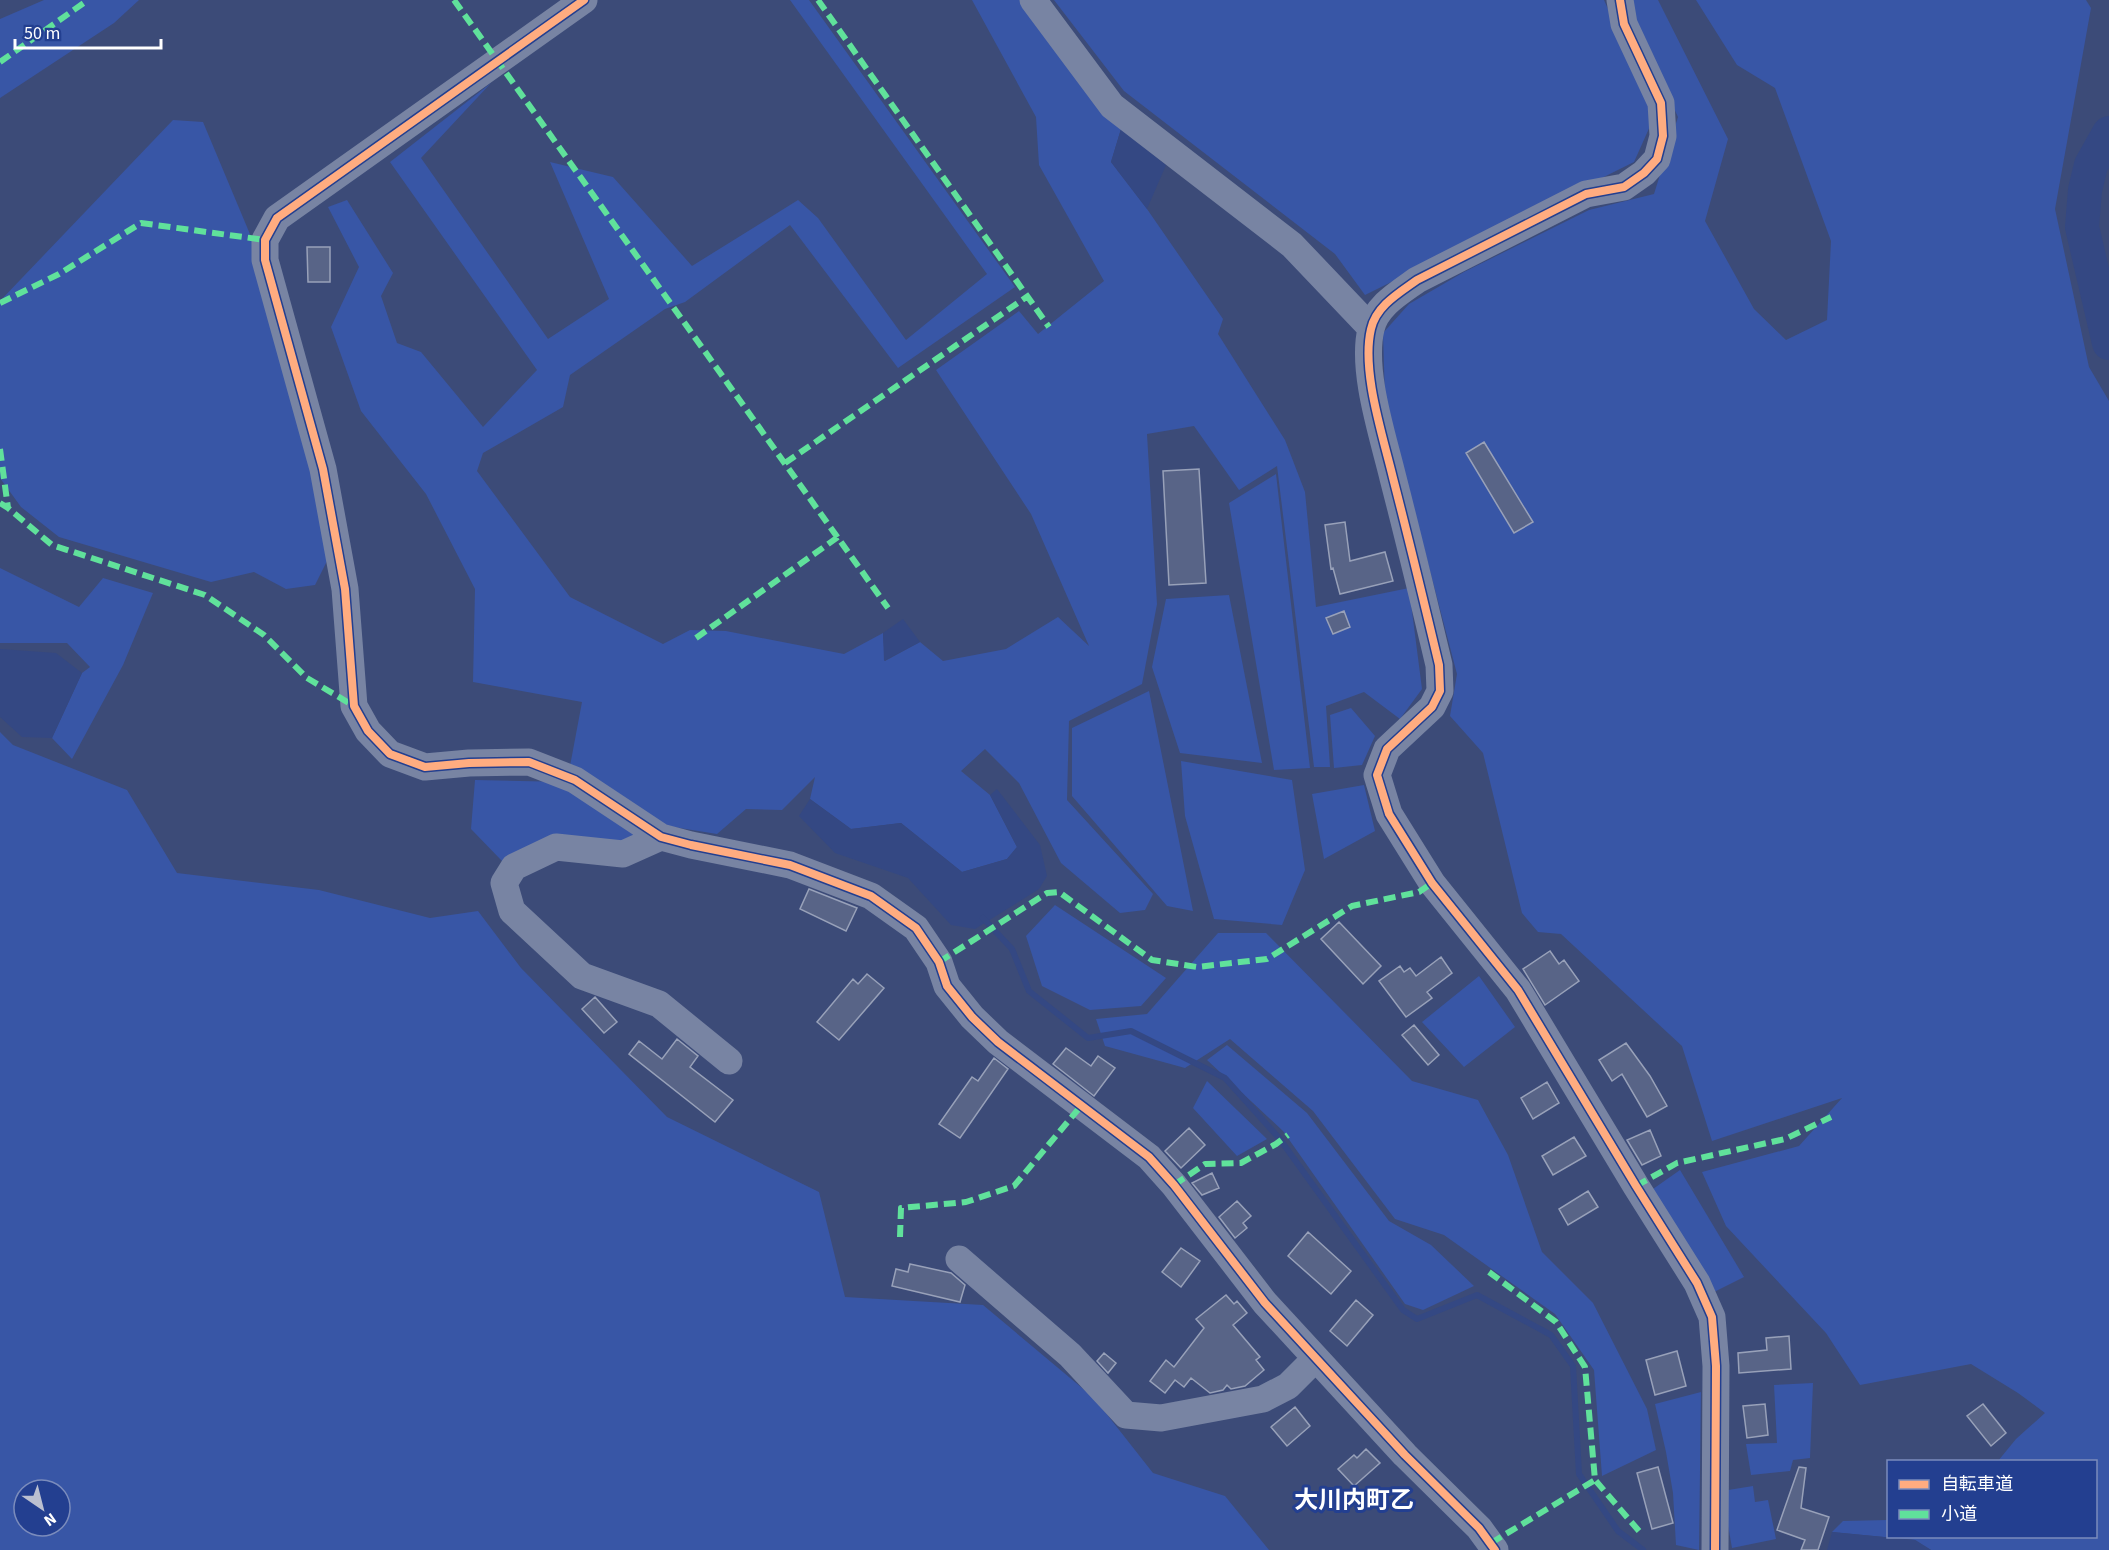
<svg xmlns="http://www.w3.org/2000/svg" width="2109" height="1550" font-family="'Source Sans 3','Noto Sans JP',sans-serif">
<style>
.green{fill:#3856a6;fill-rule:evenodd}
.water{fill:#344883}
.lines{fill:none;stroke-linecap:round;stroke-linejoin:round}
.stream{stroke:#344883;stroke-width:6}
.river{stroke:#344883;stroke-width:34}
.building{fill:#586487;stroke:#98a1b9;stroke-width:1.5}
.minor{stroke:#7884a3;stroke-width:27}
.quiet{stroke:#60e19b;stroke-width:6;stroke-dasharray:12 6;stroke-linecap:butt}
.cycleway-casing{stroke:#233f90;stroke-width:11}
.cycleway{stroke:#ffac80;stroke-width:8}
.labels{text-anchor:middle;stroke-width:6;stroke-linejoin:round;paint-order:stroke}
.quarter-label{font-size:24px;font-weight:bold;fill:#fff;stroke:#233f90}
</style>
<rect width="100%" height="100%" fill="#3c4b78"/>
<!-- green -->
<path class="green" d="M44 0H139L114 23 0 98V19Z
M790 0H809L1015 287 898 368 790 225 685 302 665 309 570 375 563 407 483 453 477 471 570 597 663 644 690 630 726 631 844 654 883 633 885 661 920 642 943 661 1006 649 1058 617 1089 646 1031 514 936 370 1019 311 1038 334 1104 281 1039 165 1036 117 972 0H1024L1121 129 1111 162 1147 209 1223 319 1218 334 1285 440 1305 492 1316 607 1409 588 1422 689 1400 719 1364 692 1326 706 1330 767H1314L1277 466 1239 490 1194 426 1147 434 1157 604 1142 684 1069 721 1067 800 1153 894 1145 910 1120 913 1061 863 1019 783 985 749 961 771 990 795 1017 847 1007 859 962 872 901 823 851 829 810 799 815 777 782 810 746 809 717 834 661 825 628 843 503 862 471 829 475 780 567 782 582 702 473 682 475 589 426 494 361 411 331 327 359 267 328 207 347 200 393 273 381 296 397 343 421 352 483 427 537 370 390 162 491 83 421 158 548 339 609 299 550 162 613 177 692 266 798 200 818 218 906 340 987 274Z
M1054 0H1604L1655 115 1634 162 1365 295 1335 254 1124 91Z
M1631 0H1658L1728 139 1705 221 1754 309 1786 340 1827 320 1831 241 1775 88 1737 65 1696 0H2086L2091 8 2055 209 2089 367 2109 401V1550H1931L1915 1540 1832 1532 1843 1521 1888 1520V1536H2096V1462L1998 1461 2016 1439 2045 1413 2018 1393 1971 1364 1860 1385 1826 1333 1726 1226 1702 1172 1799 1146 1842 1098 1712 1141 1682 1046 1561 934 1538 932 1522 913 1483 753 1450 716 1457 674 1385 399 1383 333 1409 304 1464 272 1589 210 1654 194 1678 117 1633 23Z
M173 120 203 122 260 258 330 555 315 585 286 589 254 572 211 582 59 537 21 507 0 478V301Z
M1276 474 1310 768 1274 770 1229 503Z
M0 568 79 607 103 578 153 593 123 665 72 759 52 738 82 673 90 667 67 643H0Z
M1229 595 1262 763 1180 753 1152 667 1166 599Z
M1149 691 1193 911 1167 906 1072 796V728Z
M1351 708 1375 736 1362 765 1334 768 1330 715Z
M0 732 13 745 127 790 177 873 319 890 430 918 478 911 521 968 667 1117 819 1192 845 1297 983 1305 1094 1398 1153 1473 1225 1496 1269 1550H0ZM24 1490H60V1526H24Z
M1181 761 1292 780 1305 870 1282 925 1214 919 1185 816Z
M1364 785 1375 831 1324 859 1312 794Z
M1055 905 1166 978 1141 1006 1090 1010 1042 986 1026 936Z
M1218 933H1266L1412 1081 1478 1100 1508 1155 1542 1252 1593 1303 1647 1409 1656 1450 1602 1476 1594 1370 1555 1314 1444 1235 1395 1219 1313 1111 1230 1039 1185 1068 1105 1046 1096 1019 1147 1014Z
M1479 976 1515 1027 1464 1067 1422 1022Z
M1227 1045 1307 1113 1389 1221 1431 1245 1474 1286 1423 1310 1405 1304 1283 1131 1207 1060Z
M1207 1081 1267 1139 1237 1156 1193 1108Z
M1680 1170 1744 1277 1714 1292 1653 1189Z
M1813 1383 1810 1458 1793 1460 1790 1471 1751 1475 1746 1444 1777 1443 1774 1385Z
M1701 1392 1699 1550 1676 1545 1673 1493 1666 1452 1655 1404Z
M1753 1486 1755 1502 1768 1500 1776 1539 1732 1548 1722 1491Z"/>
<!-- water -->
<path class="water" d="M1121 129 1166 165 1147 209 1111 162Z
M903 619 920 642 884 661 883 633Z
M0 649 56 653 82 673 52 738 22 737 0 717Z
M997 789 1040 845 1047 876 1039 889 975 929 951 925 908 878 835 853 799 816 810 799 851 829 901 823 962 872 1007 859 1017 847 990 795Z
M1832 1532 1915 1540 1931 1550H1827Z"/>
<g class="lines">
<!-- stream -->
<path class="stream" d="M983 918 1012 949 1029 991 1088 1038 1131 1031 1225 1078 1279 1138 1403 1310 1417 1319 1477 1295 1551 1335 1573 1366 1579 1474 1618 1531 1643 1550"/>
<!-- river -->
<path class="river" d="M2109 133 2091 165 2085 190 2082 227 2109 343"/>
</g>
<!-- building -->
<path class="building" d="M307 247H330V282H308Z
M1484 442 1533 522 1514 533 1466 453Z
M1199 469 1206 583 1169 585 1163 471Z
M1345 522 1350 561 1385 552 1393 581 1340 594 1333 568 1331 569 1325 525Z
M1344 611 1350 627 1333 634 1326 618Z
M809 889 857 908 846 931 800 909Z
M1339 922 1381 966 1363 984 1321 939Z
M1550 951 1559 964 1564 960 1579 981 1545 1005 1523 969Z
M1441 957 1452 973 1427 992 1432 998 1406 1017 1379 981 1400 966 1404 972 1410 968 1416 976Z
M867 974 884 988 839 1040 817 1022 853 979 858 984Z
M595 997 617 1022 604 1033 582 1009Z
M1414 1025 1439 1055 1428 1065 1402 1035Z
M677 1039 698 1056 690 1067 733 1100 715 1122 629 1054 639 1041 662 1059Z
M1626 1043 1650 1076 1667 1106 1647 1117 1622 1074 1612 1081 1599 1060Z
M1066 1048 1091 1066 1098 1056 1115 1068 1094 1096 1053 1064Z
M994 1058 1008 1069 960 1138 939 1124 972 1077 978 1081Z
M1547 1082 1559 1103 1533 1119 1521 1098Z
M1189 1128 1205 1145 1181 1168 1165 1151Z
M1650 1130 1661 1156 1642 1165 1627 1140Z
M1574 1137 1586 1156 1553 1175 1542 1156Z
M1212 1173 1219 1188 1202 1195 1192 1183Z
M1588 1191 1598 1207 1568 1225 1559 1209Z
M1237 1201 1251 1216 1243 1223 1247 1228 1235 1238 1219 1217Z
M1308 1232 1351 1271 1331 1294 1288 1256Z
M1181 1248 1200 1261 1181 1287 1162 1272Z
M910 1264 951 1273 965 1285 960 1302 892 1286 896 1269 908 1272Z
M1226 1295 1234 1304 1237 1301 1247 1313 1233 1325 1260 1357 1256 1360 1264 1370 1245 1386 1231 1389 1227 1385 1223 1390 1210 1393 1191 1378 1184 1387 1175 1380 1165 1393 1150 1381 1166 1360 1174 1367 1204 1328 1196 1319Z
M1356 1300 1373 1315 1347 1346 1330 1331Z
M1789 1336 1791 1369 1739 1373 1738 1353 1767 1350 1766 1338Z
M1677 1351 1686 1386 1655 1395 1646 1360Z
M1104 1353 1116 1363 1108 1373 1097 1361Z
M1765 1404 1768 1435 1747 1438 1743 1406Z
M1983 1404 2006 1433 1991 1446 1967 1416Z
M1295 1407 1310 1426 1287 1446 1271 1427Z
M1366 1449 1380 1463 1354 1486 1338 1469 1354 1455 1357 1458Z
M1658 1467 1673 1523 1652 1529 1637 1473Z
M1799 1467 1806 1468 1801 1508 1829 1517 1818 1550H1801L1805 1540 1777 1530Z"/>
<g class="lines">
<!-- minor -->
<path class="minor" d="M584 0 277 218 265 240V260L323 469 345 589 354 706 368 731 390 754 425 767 469 763 529 762 575 780 661 837 691 845 790 865 871 896 916 928 939 962 947 986 972 1017 998 1042 1149 1157 1174 1185 1265 1303 1405 1455 1479 1528 1495 1550
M1033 0 1112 106 1292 245 1371 328
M1620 0 1624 24 1661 103 1663 136 1657 159 1644 173 1624 187 1586 194 1417 280C1399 293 1376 306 1371 329 1361 371 1383 436 1393 478 1409 540 1424 602 1439 665L1440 691 1432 707 1387 749 1377 775 1389 814 1432 883 1518 990 1636 1186 1697 1283 1712 1317 1716 1366 1715 1550
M661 837 623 854 556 847 514 867 504 883 512 911 582 976 659 1004 729 1061
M959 1259 1070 1355 1126 1415 1161 1418 1263 1399 1288 1386 1315 1359"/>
<!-- quiet -->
<path class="quiet" d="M454 0 888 608
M818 0 1049 327
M0 62 88 0
M0 303 59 274 141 223 265 240
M0 449 8 508
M785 463 1028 296
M0 503 8 508 52 545 205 595 264 635 307 678 354 706
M696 638 838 537
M939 962 1047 893 1059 892 1152 960 1197 967 1267 959 1352 906 1419 892 1432 883
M1174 1185 1205 1164 1241 1163 1276 1144 1288 1135
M1636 1186 1677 1163 1785 1139 1831 1117
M900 1237 901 1208 966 1202 1014 1186 1081 1106
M1489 1272 1556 1322 1585 1367 1595 1480 1639 1531
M1491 1543 1595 1480"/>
<defs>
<path id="cycleway" d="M584 0 277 218 265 240V260L323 469 345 589 354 706 368 731 390 754 425 767 469 763 529 762 575 780 661 837 691 845 790 865 871 896 916 928 939 962 947 986 972 1017 998 1042 1149 1157 1174 1185 1265 1303 1405 1455 1479 1528 1495 1550
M1620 0 1624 24 1661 103 1663 136 1657 159 1644 173 1624 187 1586 194 1417 280C1399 293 1376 306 1371 329 1361 371 1383 436 1393 478 1409 540 1424 602 1439 665L1440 691 1432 707 1387 749 1377 775 1389 814 1432 883 1518 990 1636 1186 1697 1283 1712 1317 1716 1366 1715 1550"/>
</defs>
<!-- cycleway casing -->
<use href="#cycleway" class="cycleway-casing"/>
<!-- cycleway -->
<use href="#cycleway" class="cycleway"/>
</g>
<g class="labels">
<!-- quarter labels -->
<g class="quarter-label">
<text x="1354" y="1508">大川内町乙</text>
</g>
</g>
<!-- legend -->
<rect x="1887" y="1460" width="210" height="78" fill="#233f90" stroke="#7b8cbc" stroke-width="1.5"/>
<rect x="1899" y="1480" width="30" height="9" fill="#ffac80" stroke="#7b8cbc" stroke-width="1.5"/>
<text x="1941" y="1490" font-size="18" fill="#ffffff">自転車道</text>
<rect x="1899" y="1510" width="30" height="9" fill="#60e19b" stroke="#7b8cbc" stroke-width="1.5"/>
<text x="1941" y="1520" font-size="18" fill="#ffffff">小道</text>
<!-- north arrow -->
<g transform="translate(42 1508) rotate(145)"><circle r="28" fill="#233f90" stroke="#7b8cbc" stroke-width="1.5"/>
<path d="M0-4.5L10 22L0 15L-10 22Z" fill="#bbc0d0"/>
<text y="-9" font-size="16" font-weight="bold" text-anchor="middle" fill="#ffffff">N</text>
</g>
<!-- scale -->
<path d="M15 39v9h146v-9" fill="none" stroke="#ffffff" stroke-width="3"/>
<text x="24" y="39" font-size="18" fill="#ffffff" stroke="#233f90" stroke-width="4.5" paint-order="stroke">50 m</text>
</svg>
